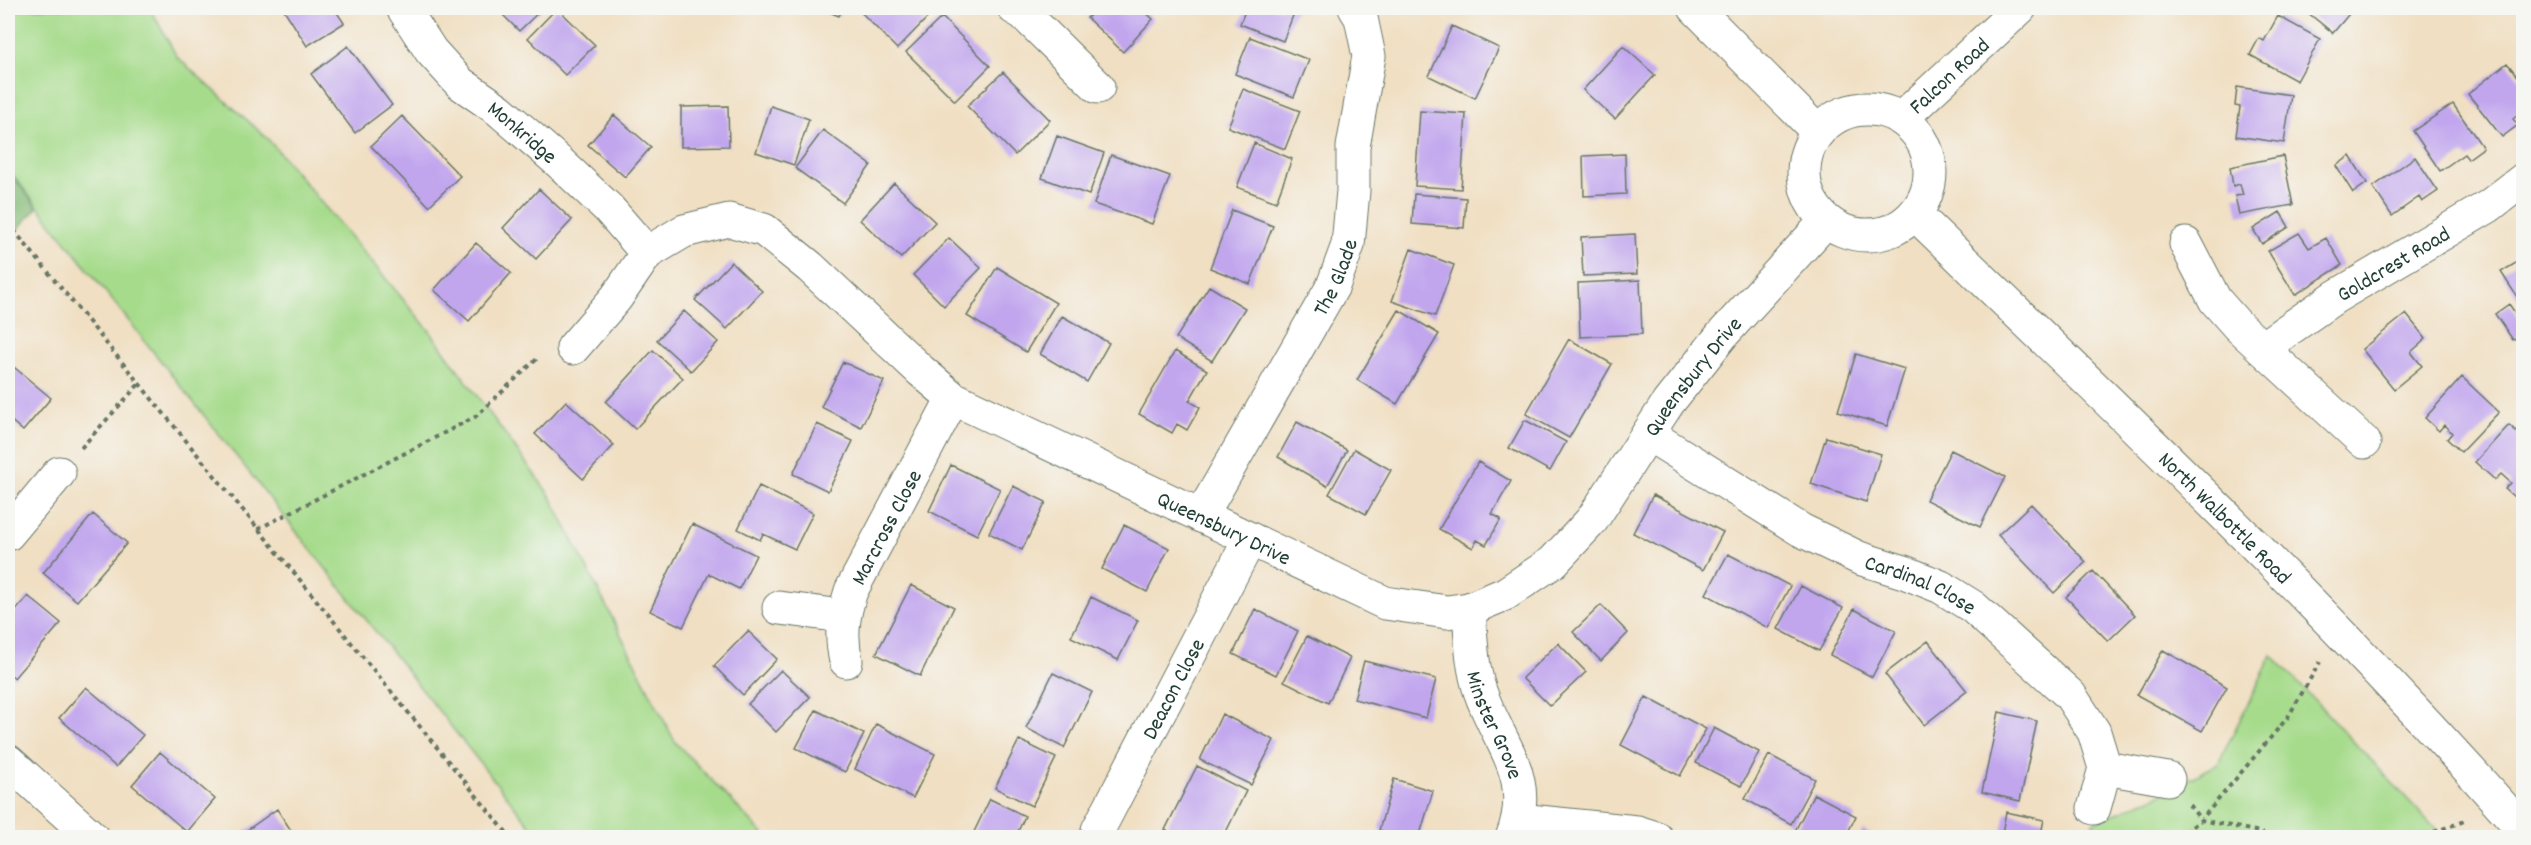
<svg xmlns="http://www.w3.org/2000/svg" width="2531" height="845" font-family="Dekko,sans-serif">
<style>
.green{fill:#a6db8b;stroke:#628c60;stroke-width:1.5}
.forest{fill:#84bb77;stroke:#527c56;stroke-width:1.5}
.building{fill:#c1a6ee}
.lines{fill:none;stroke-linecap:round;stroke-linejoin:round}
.minor-casing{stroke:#687666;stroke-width:35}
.path{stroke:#687666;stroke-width:4;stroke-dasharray:4.5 4.5;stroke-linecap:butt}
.minor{stroke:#fff;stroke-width:33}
.labels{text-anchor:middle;stroke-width:5;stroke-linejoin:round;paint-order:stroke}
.street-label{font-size:22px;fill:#1f3d34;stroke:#f6f6f2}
</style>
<rect width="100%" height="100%" fill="#f6f6f2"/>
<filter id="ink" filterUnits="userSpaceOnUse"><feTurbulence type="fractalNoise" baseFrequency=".0167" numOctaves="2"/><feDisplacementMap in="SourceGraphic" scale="12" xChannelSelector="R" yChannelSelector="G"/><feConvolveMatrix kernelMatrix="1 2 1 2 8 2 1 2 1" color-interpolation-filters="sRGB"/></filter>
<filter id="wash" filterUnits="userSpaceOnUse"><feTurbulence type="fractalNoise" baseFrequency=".008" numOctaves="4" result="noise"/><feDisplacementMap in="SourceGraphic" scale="24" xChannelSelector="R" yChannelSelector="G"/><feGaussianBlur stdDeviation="1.35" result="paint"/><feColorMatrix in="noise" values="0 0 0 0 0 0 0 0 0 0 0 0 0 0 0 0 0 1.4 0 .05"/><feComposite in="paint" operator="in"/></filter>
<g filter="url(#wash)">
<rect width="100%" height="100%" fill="#f0dfc2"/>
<!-- green -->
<path class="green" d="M8 8H150L177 57 267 138 429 330 551 497 675 742 766 837H539L8 169Z
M2272 655 2443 837 2090 838 2093 823 2159 795 2218 764Z"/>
<!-- forest -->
<path class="forest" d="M8 169 37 208 8 240Z"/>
<g id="blocks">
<!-- building -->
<path class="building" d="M283 8H334L344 23 307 46Z
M496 8H543L519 31Z
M557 8 595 45 565 75 528 38Z
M819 8H843L839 16Z
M857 8H920L929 16 897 49Z
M1098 8H1141L1153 19 1123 52 1087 18Z
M1246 8H1296L1283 41 1240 24Z
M2302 8H2354L2333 33Z
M2278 16 2320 39 2297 81 2250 55 2259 38 2264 41Z
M942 17 990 66 955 101 906 52Z
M1452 26 1499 48 1475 98 1429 76Z
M1250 37 1309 60 1294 97 1235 74Z
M348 46 392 105 355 133 311 74Z
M1623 46 1655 75 1615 119 1583 90Z
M2507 63 2524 84V115L2521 112 2513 119 2518 125 2502 137 2468 94Z
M1003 72 1050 120 1015 155 967 106Z
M2237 87 2291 95 2284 143 2236 136 2240 107 2235 106Z
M1243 89 1300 111 1285 149 1228 127Z
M2453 104 2483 148 2468 159 2464 154 2440 171 2413 131Z
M728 106 729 146 681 147V107Z
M771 106 809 119 794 165 756 152Z
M1420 111 1466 114 1461 189 1415 186Z
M614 115 651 147 625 177 588 145Z
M402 116 460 176 429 206 371 146Z
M823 130 871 165 843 203 795 168Z
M1057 136 1104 153 1089 195 1042 178Z
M1254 143 1292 159 1276 202 1237 187Z
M1625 154 1626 194 1584 196 1583 156Z
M1111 155 1170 176 1152 224 1094 204Z
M2283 156 2293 205 2239 215 2235 196 2243 195 2240 184 2233 186 2230 167Z
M2350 156 2367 183 2353 193 2336 166Z
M2415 157 2438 191 2422 202 2419 197 2392 216 2373 187Z
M894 183 935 222 901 258 860 220Z
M539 189 572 220 536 259 503 228Z
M1414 194 1466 198 1464 228 1412 224Z
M1232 210 1273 226 1250 284 1210 268Z
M2280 212 2289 227 2262 244 2253 229Z
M2299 233 2309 248 2326 238 2342 265 2295 295 2268 251Z
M1635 234 1637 274 1583 276 1581 237Z
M949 238 981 268 944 306 913 275Z
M476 243 511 273 469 321 434 290Z
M1411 249 1454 265 1435 316 1392 301Z
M2524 258V301L2521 303 2501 272Z
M731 262 762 291 727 329 695 300Z
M997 267 1056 303 1026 352 967 316Z
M1640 280 1642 334 1580 337 1578 283Z
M1209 286 1245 308 1212 361 1176 338Z
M2509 304 2524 326V333L2513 340 2495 314Z
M1399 310 1439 334 1397 404 1357 380Z
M684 311 718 342 691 371 657 340Z
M2406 314 2426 339 2411 352 2422 366 2394 389 2362 349Z
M1062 316 1109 343 1087 382 1040 354Z
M1569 339 1612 364 1569 438 1526 414Z
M653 350 683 378 635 429 606 402Z
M1175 351 1207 370 1189 401 1200 407 1187 430 1177 424 1172 433 1139 414Z
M1856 354 1905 369 1887 426 1838 411Z
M843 362 884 381 861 427 821 407Z
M9 363 51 398 23 431 8 418Z
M2462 377 2499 412 2461 452 2447 439 2452 433 2444 425 2439 431 2425 418Z
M566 401 614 445 583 479 535 434Z
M1525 420 1566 442 1550 471 1509 448Z
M1297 422 1347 450 1327 486 1278 457Z
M2524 423V502L2522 504 2505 489 2511 483 2501 474 2495 480 2475 462 2509 425 2516 431Z
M817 424 853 441 828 491 793 474Z
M1826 437 1881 454 1866 502 1811 484Z
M1354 449 1391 470 1366 514 1329 494Z
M1951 450 2005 477 1980 527 1926 500Z
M1478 462 1511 481 1492 514 1501 519 1486 545 1477 540 1473 548 1439 529Z
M951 465 1000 489 977 535 929 511Z
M759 486 813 513 795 549 763 534 760 540 738 529Z
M1013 486 1046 502 1022 550 989 533Z
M1653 495 1723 532 1703 570 1633 533Z
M2031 504 2086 562 2054 593 1998 535Z
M93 514 127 543 77 601 43 573Z
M692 524 756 555 739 589 709 574 683 627 650 611Z
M1124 525 1169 548 1147 592 1102 569Z
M1728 554 1790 586 1768 628 1706 594Z
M2093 571 2135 615 2108 641 2066 597Z
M911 585 954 607 920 676 876 654Z
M1801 586 1843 608 1819 651 1778 629Z
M28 596 61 623 14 678 8 672V620Z
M1091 597 1138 620 1118 660 1071 637Z
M1601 605 1628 633 1601 661 1573 632Z
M1255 609 1298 631 1276 675 1233 654Z
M1854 609 1896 631 1872 677 1830 655Z
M748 631 777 659 743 695 714 666Z
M1307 636 1350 658 1328 703 1284 681Z
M1928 641 1967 691 1924 725 1885 674Z
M1558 643 1586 672 1550 706 1522 678Z
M2163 650 2227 687 2202 731 2137 695Z
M1364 661 1436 679 1426 718 1354 699Z
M781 670 810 697 776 732 748 704Z
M1053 673 1092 692 1064 748 1026 728Z
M86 687 143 735 116 767 59 718Z
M1646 697 1706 729 1680 776 1621 745Z
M816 710 864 734 845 772 796 748Z
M1999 712 2037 721 2020 801 1982 792Z
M1222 714 1274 740 1251 785 1200 760Z
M876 724 935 754 913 798 855 769Z
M1714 728 1759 752 1741 786 1696 763Z
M1019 740 1056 758 1032 806 995 788Z
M160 752 215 799 187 832 132 785Z
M1769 755 1815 779 1791 824 1745 799Z
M1197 766 1246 791 1223 838H1180L1165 830Z
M1394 779 1433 791 1419 838H1404L1379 830Z
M1814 794 1856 816 1845 838H1803L1794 833Z
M990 799 1025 816 1015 838H971Z
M277 809 296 838H246L243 833Z
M2006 812 2044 820 2040 838H2001Z
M1863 830 1876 838H1859Z"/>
</g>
</g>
<g filter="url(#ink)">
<use href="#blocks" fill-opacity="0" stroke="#687666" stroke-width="1.5"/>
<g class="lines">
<defs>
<g id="minor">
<path id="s1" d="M403 8 431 51 460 83 499 110 559 162 608 208 647 253"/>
<path d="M1014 8 1023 13 1098 87"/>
<path d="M1695 8 1818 132"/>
<circle cx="1867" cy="172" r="63"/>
<path id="s2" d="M1903 117 2020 8"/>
<path id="s3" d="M1915 214C2123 415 2333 614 2524 831"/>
<path d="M2186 244 2215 300 2238 326 2364 442"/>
<path id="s4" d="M573 348 616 298 647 253 684 231 729 220 764 230 810 267 921 371 953 398 1385 603 1447 612 1469 609 1505 594 1553 562 1592 520 1668 403 1722 335 1826 221"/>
<path id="s5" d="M2262 348 2335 297 2489 206 2524 179"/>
<path id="s6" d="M1648 434 1801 530 1859 558 1904 572 1941 587 1973 607 2070 695 2094 732 2105 768 2094 808"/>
<path id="s7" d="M1201 516 1333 286 1348 245 1353 191V147L1369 56 1361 18 1355 8"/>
<path d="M8 534 59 473"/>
<path d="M779 608 843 616"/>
<path id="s8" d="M1469 609C1471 636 1471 664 1480 691 1499 746 1536 776 1512 838"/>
<path id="s9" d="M846 661C840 635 843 616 851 591L953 398"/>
<path d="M8 761 93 838"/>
<path d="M2105 768 2168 779"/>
<path d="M1519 820 1637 832 1656 838"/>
<path id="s10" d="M1097 838 1098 830 1250 539"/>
</g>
</defs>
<!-- minor casing -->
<use href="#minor" class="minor-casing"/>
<!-- path -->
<path class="path" d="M8 223 511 838
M81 448 139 384
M258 529 475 417 539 357
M2189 805 2201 820 2260 832 2269 838
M2178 838 2201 820 2288 717 2320 662
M2417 838 2467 820"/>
<!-- minor -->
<use href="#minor" class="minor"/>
</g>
</g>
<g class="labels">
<!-- street labels -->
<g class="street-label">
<text dy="8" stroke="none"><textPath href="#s2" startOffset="62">Falcon Road</textPath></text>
<text dy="8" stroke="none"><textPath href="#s1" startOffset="174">Monkridge</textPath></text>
<text dy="8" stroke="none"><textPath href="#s5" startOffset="156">Goldcrest Road</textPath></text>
<text dy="8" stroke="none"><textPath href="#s7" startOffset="274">The Glade</textPath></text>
<text dy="8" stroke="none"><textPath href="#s4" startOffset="1392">Queensbury Drive</textPath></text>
<text dy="8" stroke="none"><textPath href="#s3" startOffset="434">North Walbottle Road</textPath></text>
<text dy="8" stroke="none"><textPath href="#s9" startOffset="144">Marcross Close</textPath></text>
<text dy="8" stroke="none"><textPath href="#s4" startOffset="800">Queensbury Drive</textPath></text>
<text dy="8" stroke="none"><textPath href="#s6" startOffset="312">Cardinal Close</textPath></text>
<text dy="8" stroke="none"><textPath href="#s10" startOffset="168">Deacon Close</textPath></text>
<text dy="8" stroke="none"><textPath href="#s8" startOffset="120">Minster Grove</textPath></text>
</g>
</g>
<!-- margin -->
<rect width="2531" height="845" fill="none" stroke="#f6f6f2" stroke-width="30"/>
</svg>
